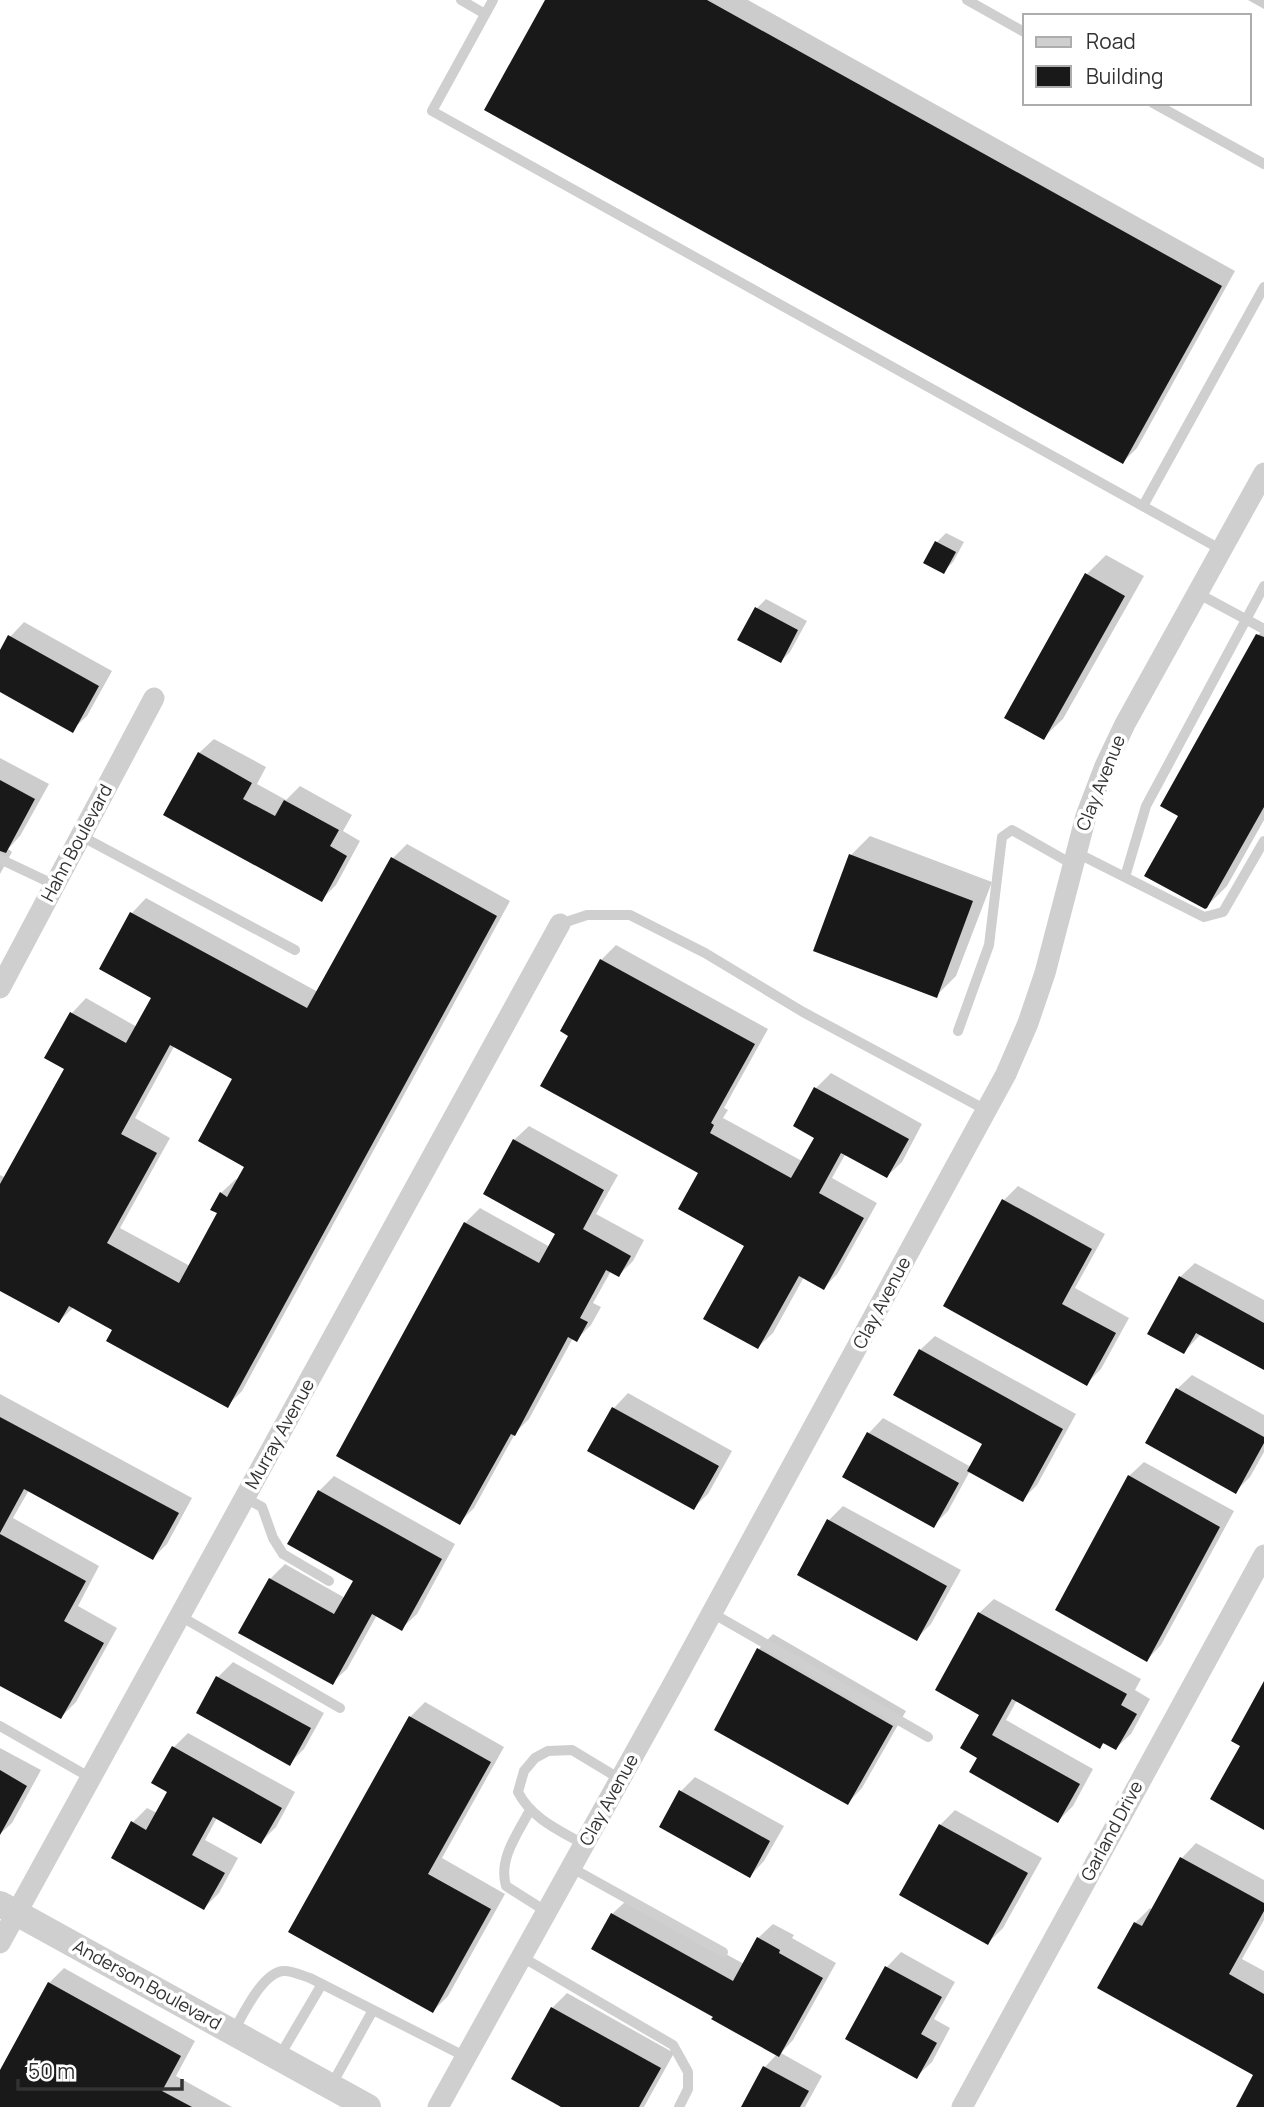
<svg xmlns="http://www.w3.org/2000/svg" width="1264" height="2107" font-family="Manrope,sans-serif">
<style>
.shadow{fill:#0003;fill-rule:evenodd}
.building{fill:#191919;fill-rule:evenodd}
.lines{fill:none;stroke-linecap:round;stroke-linejoin:round}
.service{stroke:#cfcfcf;stroke-width:10}
.minor{stroke:#cfcfcf;stroke-width:21}
.tertiary{stroke:#cfcfcf;stroke-width:26}
.labels{text-anchor:middle;stroke-width:7;stroke-linejoin:round;paint-order:stroke}
.street-label{font-size:18px;fill:#323232;stroke:#fff}
</style>
<rect width="100%" height="100%" fill="#fff"/>
<!-- shadow -->
<path class="shadow" d="M547 0H748L1235 271 1137 448 1123 462Z
M1248 0H1264V9Z
M946 533 964 542 953 562 943 572 937 542Z
M1106 555 1144 576 1063 719 1043 738 1087 574Z
M766 599 807 621 790 652 781 661 757 608Z
M24 622 112 671 87 716 72 730 0 690V654L10 637Z
M1264 629V820L1227 886 1207 906 1180 815 1258 635Z
M214 739 266 767 257 784 286 800 300 786 352 815 343 831 360 841 336 885 321 900 199 753Z
M0 758 49 784 20 836 8 849 12 852 0 874Z
M870 836 992 882 956 976 936 996 851 855Z
M407 844 510 901 242 1391 227 1406 114 1329 74 1307 59 1321 0 1289V1175L6 1178 66 1068 72 1013 86 998 137 1027 154 997 132 913 146 898 318 992 393 858ZM175 1045 235 1079 246 1166 238 1180 236 1179 221 1193 219 1213 190 1266 120 1228 170 1138 135 1118Z
M616 945 768 1029 724 1108 728 1110 723 1118 802 1161 816 1137V1088L831 1073 922 1124 902 1162 887 1176 846 1153 832 1178 877 1203 838 1273 824 1288 804 1277 773 1333 758 1347 746 1245 700 1173 571 1035 562 1030 601 960Z
M529 1126 618 1175 596 1214 644 1240 633 1261 619 1275 611 1271 593 1303 601 1307 591 1325 576 1340 573 1338 529 1419 516 1432 474 1508 460 1522 465 1223 480 1208 550 1247 558 1234 514 1140Z
M1018 1186 1105 1234 1075 1288 1129 1318 1101 1369 1086 1384 1003 1201Z
M1195 1263 1264 1300V1368L1201 1334 1184 1352 1180 1277Z
M935 1336 1076 1414 1037 1485 1022 1500 970 1471 948 1511 933 1526 869 1433 883 1418 971 1467 984 1444 920 1350Z
M1192 1375 1264 1415V1452L1250 1477 1236 1491 1177 1389Z
M628 1393 732 1451 708 1494 693 1508 590 1451 614 1408Z
M0 1394 192 1498 167 1544 153 1558 29 1490 13 1518 99 1566 78 1606 117 1628 76 1702 61 1717 0 1684Z
M1144 1462 1234 1511 1161 1645 1147 1660 1129 1476Z
M334 1476 455 1544 417 1614 402 1628 377 1615 347 1669 332 1683 270 1579 285 1564 345 1598 356 1580 319 1491Z
M843 1506 961 1570 931 1624 916 1639 829 1520Z
M994 1599 1141 1679 1135 1690 1150 1699 1131 1734 1116 1748 1105 1742 1100 1747 1017 1700 1006 1720 1093 1769 1073 1806 1058 1821 979 1758 981 1714 979 1613Z
M773 1634 906 1711 862 1788 848 1803 759 1649Z
M233 1662 324 1713 304 1749 290 1763 198 1713 218 1677Z
M425 1702 504 1747 442 1858 505 1894 448 1996 433 2011 410 1717Z
M188 1733 295 1792 276 1827 261 1842 217 1818 205 1840 238 1858 219 1893 204 1908 133 1822 147 1808 157 1813 170 1791 173 1748Z
M0 1748 41 1770 12 1823 0 1834Z
M695 1777 784 1826 764 1861 750 1876 681 1791Z
M955 1810 1042 1858 1003 1928 988 1943 940 1825Z
M1196 1843 1264 1880V1920L1242 1959 1264 1971V2107H1238L1256 2074 1135 1923 1150 1908 1153 1910 1182 1858Z
M627 1900 744 1964 758 1938 773 1924 794 1935 792 1938 836 1963 793 2040 781 2053 822 2076 805 2107H743L765 2067 777 2054 715 2016 612 1914Z
M901 1952 955 1982 934 2019 950 2028 932 2062 917 2076 887 1967Z
M64 1968 195 2041 176 2076 232 2107H0V2073L49 1983Z
M567 1993 674 2053 644 2107H565L552 2008Z"/>
<!-- building -->
<path class="building" d="M545 0H707L1222 286 1123 464 484 110Z
M935 541 956 552 944 574 923 563Z
M1085 573 1125 596 1044 740 1004 718Z
M755 607 798 630 781 663 737 640Z
M1256 634 1264 637V807L1207 908 1205 909 1144 876 1178 816 1160 806Z
M8 635 99 686 73 733 0 692V650Z
M198 752 252 783 243 799 275 816 284 800 339 830 330 846 347 856 322 902 163 815Z
M0 780 35 799 6 853 0 851Z
M849 854 973 901 937 998 813 951Z
M391 857 497 916 228 1408 106 1341 112 1330 69 1306 59 1323 0 1291V1184L64 1069 44 1058 70 1012 126 1043 151 998 99 969 130 912 307 1008ZM170 1045 232 1079 198 1141 244 1167 227 1197 220 1192 210 1210 217 1213 179 1283 107 1243 157 1153 121 1134Z
M600 959 755 1044 711 1123 714 1125 710 1133 791 1178 814 1138 793 1126 814 1087 909 1139 887 1178 841 1153 819 1193 864 1218 824 1290 799 1276 758 1349 703 1319 744 1246 678 1209 698 1173 540 1086 568 1036 560 1031Z
M513 1139 604 1190 583 1229 631 1256 619 1277 606 1270 580 1318 588 1322 577 1342 568 1337 515 1436 511 1434 460 1525 336 1456 464 1222 539 1263 555 1234 483 1194Z
M1002 1199 1092 1249 1062 1304 1116 1333 1087 1386 943 1306Z
M1179 1276 1264 1323V1370L1196 1333 1184 1354 1147 1334Z
M919 1349 1063 1429 1023 1502 967 1471 982 1444 893 1395Z
M1176 1388 1264 1437V1443L1236 1494 1145 1443Z
M612 1407 719 1466 694 1510 587 1451Z
M0 1417 179 1513 153 1560 24 1489 0 1533Z
M867 1432 959 1483 934 1528 842 1477Z
M1128 1475 1220 1527 1147 1662 1055 1610Z
M318 1490 442 1559 402 1631 372 1614 333 1685 238 1633 269 1578 334 1614 353 1581 287 1544Z
M827 1519 947 1586 917 1641 797 1575Z
M0 1534 86 1581 64 1621 104 1643 61 1719 0 1686Z
M978 1612 1127 1694 1121 1705 1137 1714 1116 1750 1103 1743 1100 1749 1012 1699 992 1735 1080 1784 1058 1823 969 1772 977 1758 960 1748 979 1715 935 1690Z
M757 1648 893 1726 848 1805 714 1730Z
M216 1676 311 1728 290 1766 196 1713Z
M1264 1681V1830L1210 1799 1240 1746 1231 1741Z
M409 1716 491 1762 428 1874 491 1909 433 2013 288 1932Z
M172 1746 282 1808 261 1844 213 1817 192 1855 225 1873 204 1910 111 1858 131 1821 146 1830 167 1792 151 1783Z
M0 1770 27 1786 0 1835Z
M679 1790 770 1841 750 1878 659 1827Z
M939 1824 1028 1873 988 1945 899 1895Z
M1180 1857 1264 1903V1911L1229 1974 1264 1994V2107H1236L1253 2075 1097 1988 1134 1922 1142 1926Z
M611 1913 733 1981 757 1937 780 1950 779 1953 823 1978 779 2057 711 2019 713 2017 591 1949Z
M885 1966 942 1997 921 2034 937 2043 917 2079 845 2039Z
M48 1982 181 2056 162 2091 192 2107H0V2070Z
M551 2007 661 2068 639 2107H561L511 2079Z
M763 2066 809 2091 800 2107H741Z"/>
<g class="lines">
<!-- service -->
<path class="service" d="M461 0 485 14
M493 0 432 111 1220 549
M967 0 1024 32
M1153 103 1264 164
M1143 506 1264 287
M1197 593 1264 629
M81 836 295 950
M1075 852 1204 917 1223 912 1264 841
M0 859 55 885
M1125 877 1146 806 1264 586
M560 924 587 915H630L705 953 803 1012 986 1110
M958 1031 989 945 1002 837 1012 830 1072 864
M245 1498 262 1507 273 1538 283 1554 329 1581
M712 1613 928 1737
M180 1616 340 1708
M0 1726 91 1778
M530 1810C518 1833 498 1859 506 1886L547 1912
M585 1845C559 1830 532 1819 518 1792L524 1771 535 1758 548 1751 572 1750 620 1779
M572 1868 723 1952
M522 1957 673 2045 688 2072V2089L679 2107
M233 2032C243 2015 262 1973 283 1971 291 1970 303 1976 310 1978L466 2057
M279 2057 322 1984
M331 2086 373 2010"/>
<!-- minor -->
<path class="minor" d="M0 988 154 698
M0 1943 560 924
M438 2107 672 1686 1006 1074 1028 1023 1045 973 1086 816 1105 766 1125 724 1264 473
M962 2107 1264 1555"/>
<!-- tertiary -->
<path class="tertiary" d="M0 1904 368 2107"/>
</g>
<g class="labels">
<!-- street labels -->
<g class="street-label">
<text transform="translate(1101 783) rotate(-68)" y="6">Clay Avenue</text>
<text transform="translate(77 843) rotate(-62)" y="6">Hahn Boulevard</text>
<text transform="translate(882 1303) rotate(-62)" y="6">Clay Avenue</text>
<text transform="translate(280 1434) rotate(-61)" y="6">Murray Avenue</text>
<text transform="translate(609 1800) rotate(-61)" y="6">Clay Avenue</text>
<text transform="translate(1112 1831) rotate(-62)" y="6">Garland Drive</text>
<text transform="translate(147 1985) rotate(29)" y="6">Anderson Boulevard</text>
</g>
</g>
<!-- legend -->
<rect x="1023" y="14" width="228" height="91" fill="#ffffff" stroke="#adadad" stroke-width="2"/>
<rect x="1036" y="37" width="35" height="10" fill="#cfcfcf" stroke="#adadad" stroke-width="2"/>
<text x="1086" y="49" font-size="21" fill="#323232">Road</text>
<rect x="1036" y="66" width="35" height="21" fill="#191919" stroke="#adadad" stroke-width="2"/>
<text x="1086" y="84" font-size="21" fill="#323232">Building</text>
<!-- scale -->
<path d="M18 2079v10h164v-10" fill="none" stroke="#323232" stroke-width="3.5"/>
<text x="28" y="2079" font-size="21" fill="#323232" stroke="#ffffff" stroke-width="5" paint-order="stroke">50 m</text>
</svg>
